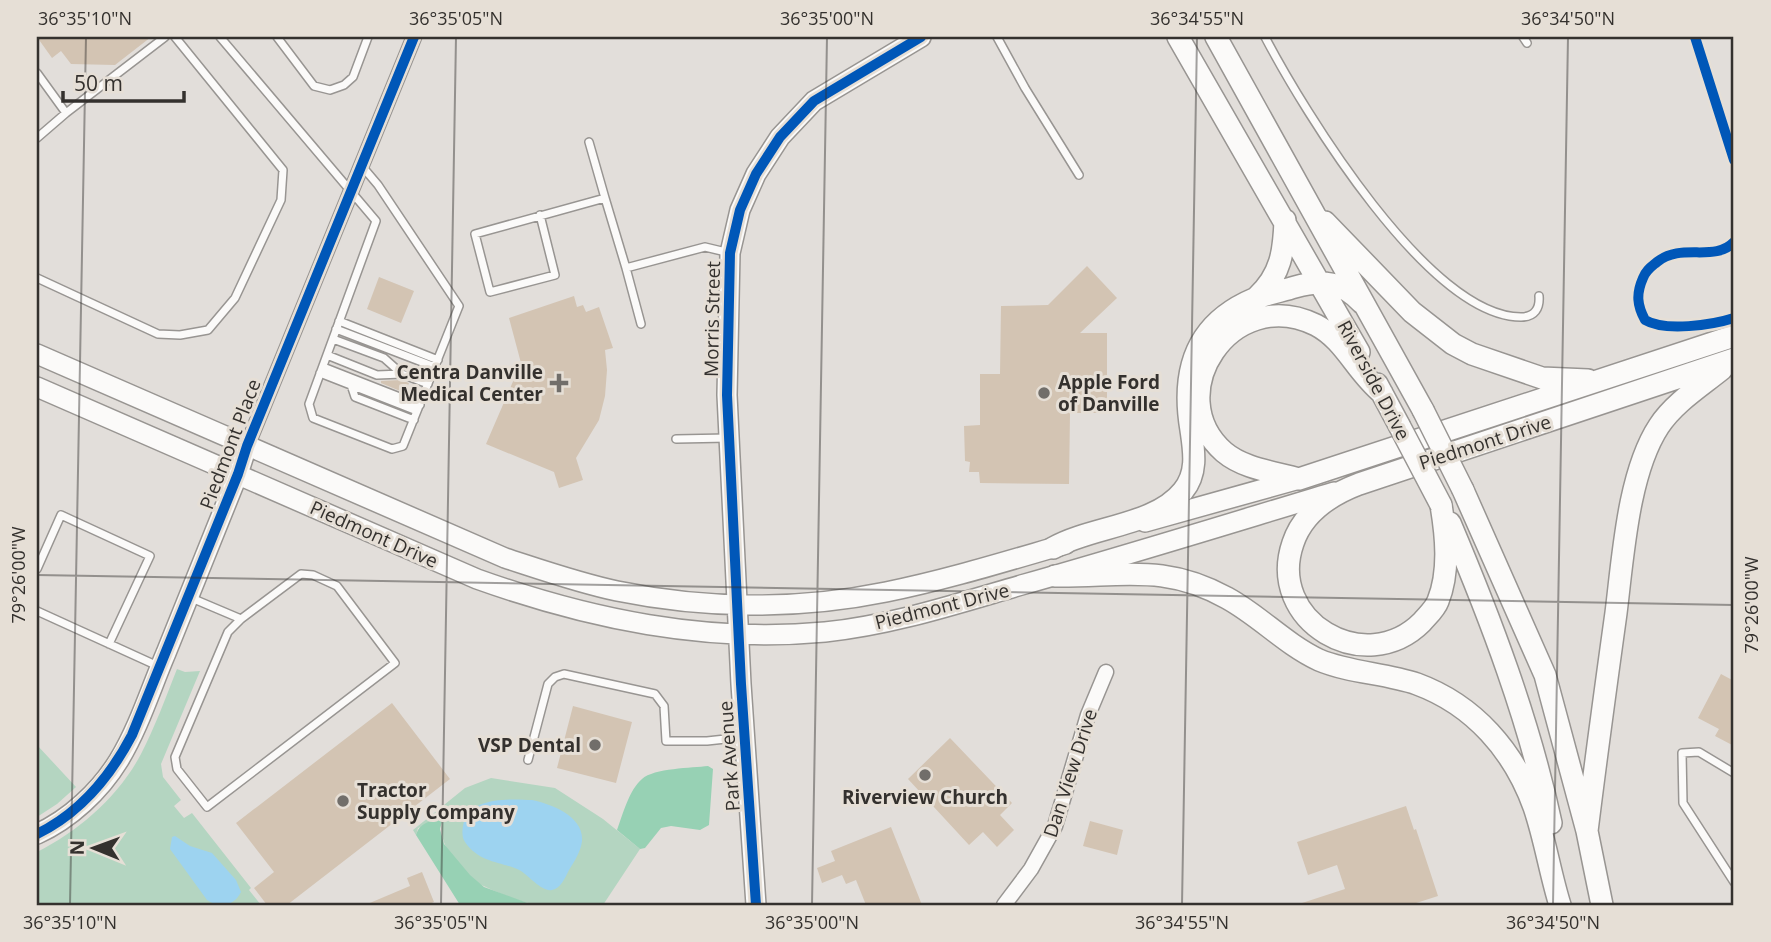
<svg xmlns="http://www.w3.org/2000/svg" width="1771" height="942" font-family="'Open Sans',sans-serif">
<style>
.green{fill:#b4d5c1}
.forest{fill:#97d1b4}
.water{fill:#9dd3f0}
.building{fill:#d3c4b3}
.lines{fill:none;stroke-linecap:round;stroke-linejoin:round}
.lane-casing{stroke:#989592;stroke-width:10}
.street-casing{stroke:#989592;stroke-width:17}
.secondary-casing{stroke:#989592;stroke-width:22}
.primary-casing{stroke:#989592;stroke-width:24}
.lane{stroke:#fbfaf9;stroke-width:7}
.street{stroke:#fbfaf9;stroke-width:14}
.secondary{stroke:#fbfaf9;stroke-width:19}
.primary{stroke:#fbfaf9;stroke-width:21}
.primary-bridge-casing{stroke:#989592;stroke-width:24;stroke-linecap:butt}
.primary-bridge{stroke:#fbfaf9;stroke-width:21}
.cycleway-casing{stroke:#e6dfd6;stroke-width:15}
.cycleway{stroke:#0057b8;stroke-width:10}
.ticks{fill:none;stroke:#34312e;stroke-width:2;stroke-opacity:0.45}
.poi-dot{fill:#716e6a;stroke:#e6dfd6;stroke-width:2.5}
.labels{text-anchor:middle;stroke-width:6;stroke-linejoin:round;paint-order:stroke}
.street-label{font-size:19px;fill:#34312e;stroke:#e6dfd6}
.poi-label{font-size:19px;font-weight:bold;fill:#34312e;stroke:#e6dfd6;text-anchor:end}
.neatline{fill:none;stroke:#34312e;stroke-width:2.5}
.ticks-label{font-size:18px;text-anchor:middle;fill:#34312e}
</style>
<rect width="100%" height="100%" fill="#e2deda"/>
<!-- green -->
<path class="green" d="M177 669 185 672 200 671 161 764 163 777 181 800 174 806 184 818 192 813 251 888 249 890 261 905H37V852C79 831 119 796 141 754 155 727 166 697 177 669Z
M37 745 76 787 57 804 37 817Z
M491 778 555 788 603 819 640 849 603 905C586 905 546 909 532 904 517 900 500 894 486 887 463 877 435 845 443 819L418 828 416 835 413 830 465 788Z"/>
<!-- forest -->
<path class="forest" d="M708 766 713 769 709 825 700 830 671 826 661 828 645 848 640 849 617 830C623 814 629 790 642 779 654 768 692 768 708 766Z
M443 818 440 829 444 844 470 875 484 887 533 905H460L416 835C420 822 431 821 443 818Z"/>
<!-- water -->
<path class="water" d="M532 800C551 804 584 816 582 841 581 851 574 862 569 870 565 878 561 888 552 890 542 892 529 876 521 871 502 861 480 864 465 842 462 838 462 831 463 826 468 796 510 799 532 800Z
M175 836 190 846 212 853 236 880 241 892C234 906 220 909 207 900L170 849 172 837Z"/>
<!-- building -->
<path class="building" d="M37 37H151L115 65 71 64 61 51 52 58Z
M1087 266 1117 298 1080 333H1107V413H1070L1069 484 980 483 979 472H969L970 462 965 461 964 426 980 425V374H1000L1001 306 1048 305Z
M379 277 414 291 401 323 367 309Z
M574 296 577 307 583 305 586 312 599 307 613 348 605 350 607 370 605 396 599 420 576 458 583 480 559 488 554 472 486 444 521 363 509 318Z
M401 380 409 383 405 393 381 383V381Z
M1721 674 1734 681V746L1715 736 1719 729 1698 718Z
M392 703 450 779 287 905H267L254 888 274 872 236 823Z
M573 706 632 722 616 783 557 768Z
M950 738 1012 803 1000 815 1014 830 997 847 983 832 969 845 908 779Z
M1406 806 1414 830 1416 829 1438 896 1410 905H1303L1302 903 1345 889 1337 865 1308 875 1297 842Z
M1090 821 1123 830 1117 855 1083 846Z
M891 827 922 905H866L856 880 846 884 842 875 822 883 817 868 835 861 831 851Z
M422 872 434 902 427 905H365L410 886 407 878Z"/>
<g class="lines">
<defs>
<path id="lane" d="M220 37 376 221 309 404 313 418 392 449 403 446 459 306 378 185 361 165
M277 37 314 86 330 90 344 85 353 77 368 37
M997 37 1025 88 1079 175
M1265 37C1304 111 1429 317 1521 317 1535 317 1540 308 1539 296
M1523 37 1527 43
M37 73 66 113 165 37
M37 138 66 113
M589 142 605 198
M540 215 555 275 490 292 475 234 605 198 626 268 705 247 730 253
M626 268 641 324
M37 278 158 334 180 335 208 330 235 298 281 200 283 170 175 37
M339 321 438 360
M336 329 435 367
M333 339 384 358 402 374 428 384
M327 355 377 375 402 374
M323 367 420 405
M320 373 417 411
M351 385 355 397 414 420
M676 439 728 438
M37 569 61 515 150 556 109 644
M301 574 313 575 337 586 395 663 207 807 177 769 175 757 228 632 241 619Z
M189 597 241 619
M37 611 160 667
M528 760 548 684 555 677 564 674 655 694 664 706 666 741H707L744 737
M1734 773 1699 752 1682 753 1683 803 1734 882"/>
<path id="street" d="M247 446 414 37
M1004 905 1031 869 1055 826 1088 715 1106 672"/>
<path id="secondary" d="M37 354 505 558C542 570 579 583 617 591 705 609 798 610 886 592 946 580 1007 561 1066 544
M37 387 477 579C589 619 705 643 825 632 893 625 959 603 1025 584 1128 555 1231 523 1334 492
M1145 522 1299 479
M37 834C70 819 100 791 119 760 139 727 151 688 166 653 190 593 214 534 238 474L247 446
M756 905 741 684 727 395 730 253 740 210 756 174 780 137 814 101 921 37"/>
<path id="primary" d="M1178 37 1359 352
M1216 37 1423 410
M1325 222 1412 312 1453 344 1472 354 1542 378 1588 380
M1257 297C1281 275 1284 251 1285 220
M1377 384 1399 425
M1382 393C1356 372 1345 340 1316 325 1231 283 1159 395 1224 452 1244 469 1275 472 1299 479L1734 336
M1463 490 1545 675 1587 831 1602 905
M1441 505C1446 535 1450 571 1438 601 1435 609 1428 615 1422 622 1365 679 1266 621 1293 543 1303 513 1330 495 1359 484L1734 359
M1450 523C1491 620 1529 720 1551 823
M1053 548C1092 526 1155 526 1183 491 1198 473 1194 451 1191 430 1181 371 1195 324 1254 299 1267 294 1282 291 1295 287 1322 279 1343 282 1362 303
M1055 576C1121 577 1164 563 1227 598 1260 616 1285 644 1319 660 1350 673 1385 673 1417 684 1474 705 1514 751 1534 807 1545 839 1550 873 1560 905
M1587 831C1596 758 1606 685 1616 613 1623 557 1628 473 1659 426 1674 403 1701 386 1722 369"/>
</defs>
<!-- lane casing -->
<use href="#lane" class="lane-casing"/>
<!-- street casing -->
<use href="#street" class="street-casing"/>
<!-- secondary casing -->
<use href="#secondary" class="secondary-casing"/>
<!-- primary casing -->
<use href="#primary" class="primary-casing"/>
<!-- lane -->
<use href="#lane" class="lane"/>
<!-- street -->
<use href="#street" class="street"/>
<!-- secondary -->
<use href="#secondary" class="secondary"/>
<!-- primary -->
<use href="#primary" class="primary"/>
<defs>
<path id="primary-bridge" d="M1423 410 1463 490
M1399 425 1441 505"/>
</defs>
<!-- primary-bridge casing -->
<use href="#primary-bridge" class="primary-bridge-casing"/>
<!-- primary-bridge -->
<use href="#primary-bridge" class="primary-bridge"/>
<defs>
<path id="cycleway" d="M1695 37 1734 160
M1734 242C1714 263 1682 242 1657 262 1651 267 1646 270 1643 278 1636 294 1637 305 1645 320 1665 332 1712 325 1734 318
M37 834C80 813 110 777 132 735L238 474 247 446 414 37
M756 905 741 684 727 395 730 253 740 210 756 174 780 137 814 101 921 37"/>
</defs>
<!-- cycleway casing -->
<use href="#cycleway" class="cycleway-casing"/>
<!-- cycleway -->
<use href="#cycleway" class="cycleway"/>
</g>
<!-- ticks -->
<path class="ticks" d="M37 575 1734 605M70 905 86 37M441 905 456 37M812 905 827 37M1182 905 1197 37M1553 905 1568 37"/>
<!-- markers -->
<g class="poi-dot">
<path d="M555.5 372.5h7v7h7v7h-7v7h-7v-7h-7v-7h7z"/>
<circle cx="1044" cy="393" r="7"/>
<circle cx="595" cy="745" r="7"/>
<circle cx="925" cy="775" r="7"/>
<circle cx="343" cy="801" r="7"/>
</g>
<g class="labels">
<!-- street labels -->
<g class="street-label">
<text transform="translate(712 319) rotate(-89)" y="7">Morris Street</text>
<text transform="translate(1374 380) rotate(62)" y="7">Riverside Drive</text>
<text transform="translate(1485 442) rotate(-18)" y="7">Piedmont Drive</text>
<text transform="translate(230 444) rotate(-69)" y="7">Piedmont Place</text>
<text transform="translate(374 534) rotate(24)" y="7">Piedmont Drive</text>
<text transform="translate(942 606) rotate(-14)" y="7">Piedmont Drive</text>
<text transform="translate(729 756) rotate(-94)" y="7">Park Avenue</text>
<text transform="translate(1070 773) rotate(-72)" y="7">Dan View Drive</text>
</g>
<!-- poi labels -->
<g class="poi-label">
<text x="543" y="379">Centra Danville<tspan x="543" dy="22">Medical Center</tspan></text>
<text x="1058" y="389" text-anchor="start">Apple Ford<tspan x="1058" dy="22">of Danville</tspan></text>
<text x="581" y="752">VSP Dental</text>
<text x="357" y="797" text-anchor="start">Tractor<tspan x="357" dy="22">Supply Company</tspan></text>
<text x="925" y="804" text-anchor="middle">Riverview Church</text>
</g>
</g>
<!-- border -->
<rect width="1771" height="942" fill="none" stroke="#e6dfd6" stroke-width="77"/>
<!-- north arrow -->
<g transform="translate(94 848) rotate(271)" stroke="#e6dfd6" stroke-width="5" paint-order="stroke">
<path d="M0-5L12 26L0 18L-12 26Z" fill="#34312e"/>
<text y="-10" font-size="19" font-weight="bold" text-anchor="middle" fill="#34312e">N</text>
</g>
<!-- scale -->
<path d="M63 91v10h121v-10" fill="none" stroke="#34312e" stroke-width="3.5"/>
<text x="74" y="91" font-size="21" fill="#34312e" stroke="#e6dfd6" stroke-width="5" paint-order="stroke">50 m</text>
<rect x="38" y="38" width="1694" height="866" class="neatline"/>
<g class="ticks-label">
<text x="85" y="25">36°35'10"N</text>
<text x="456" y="25">36°35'05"N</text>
<text x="827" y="25">36°35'00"N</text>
<text x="1197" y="25">36°34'55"N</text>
<text x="1568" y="25">36°34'50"N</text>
<text transform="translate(19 575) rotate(-90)" y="6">79°26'00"W</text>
<text transform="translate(1752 605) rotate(-90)" y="6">79°26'00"W</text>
<text x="70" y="929">36°35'10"N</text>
<text x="441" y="929">36°35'05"N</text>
<text x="812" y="929">36°35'00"N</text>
<text x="1182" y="929">36°34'55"N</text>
<text x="1553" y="929">36°34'50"N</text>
</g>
</svg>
